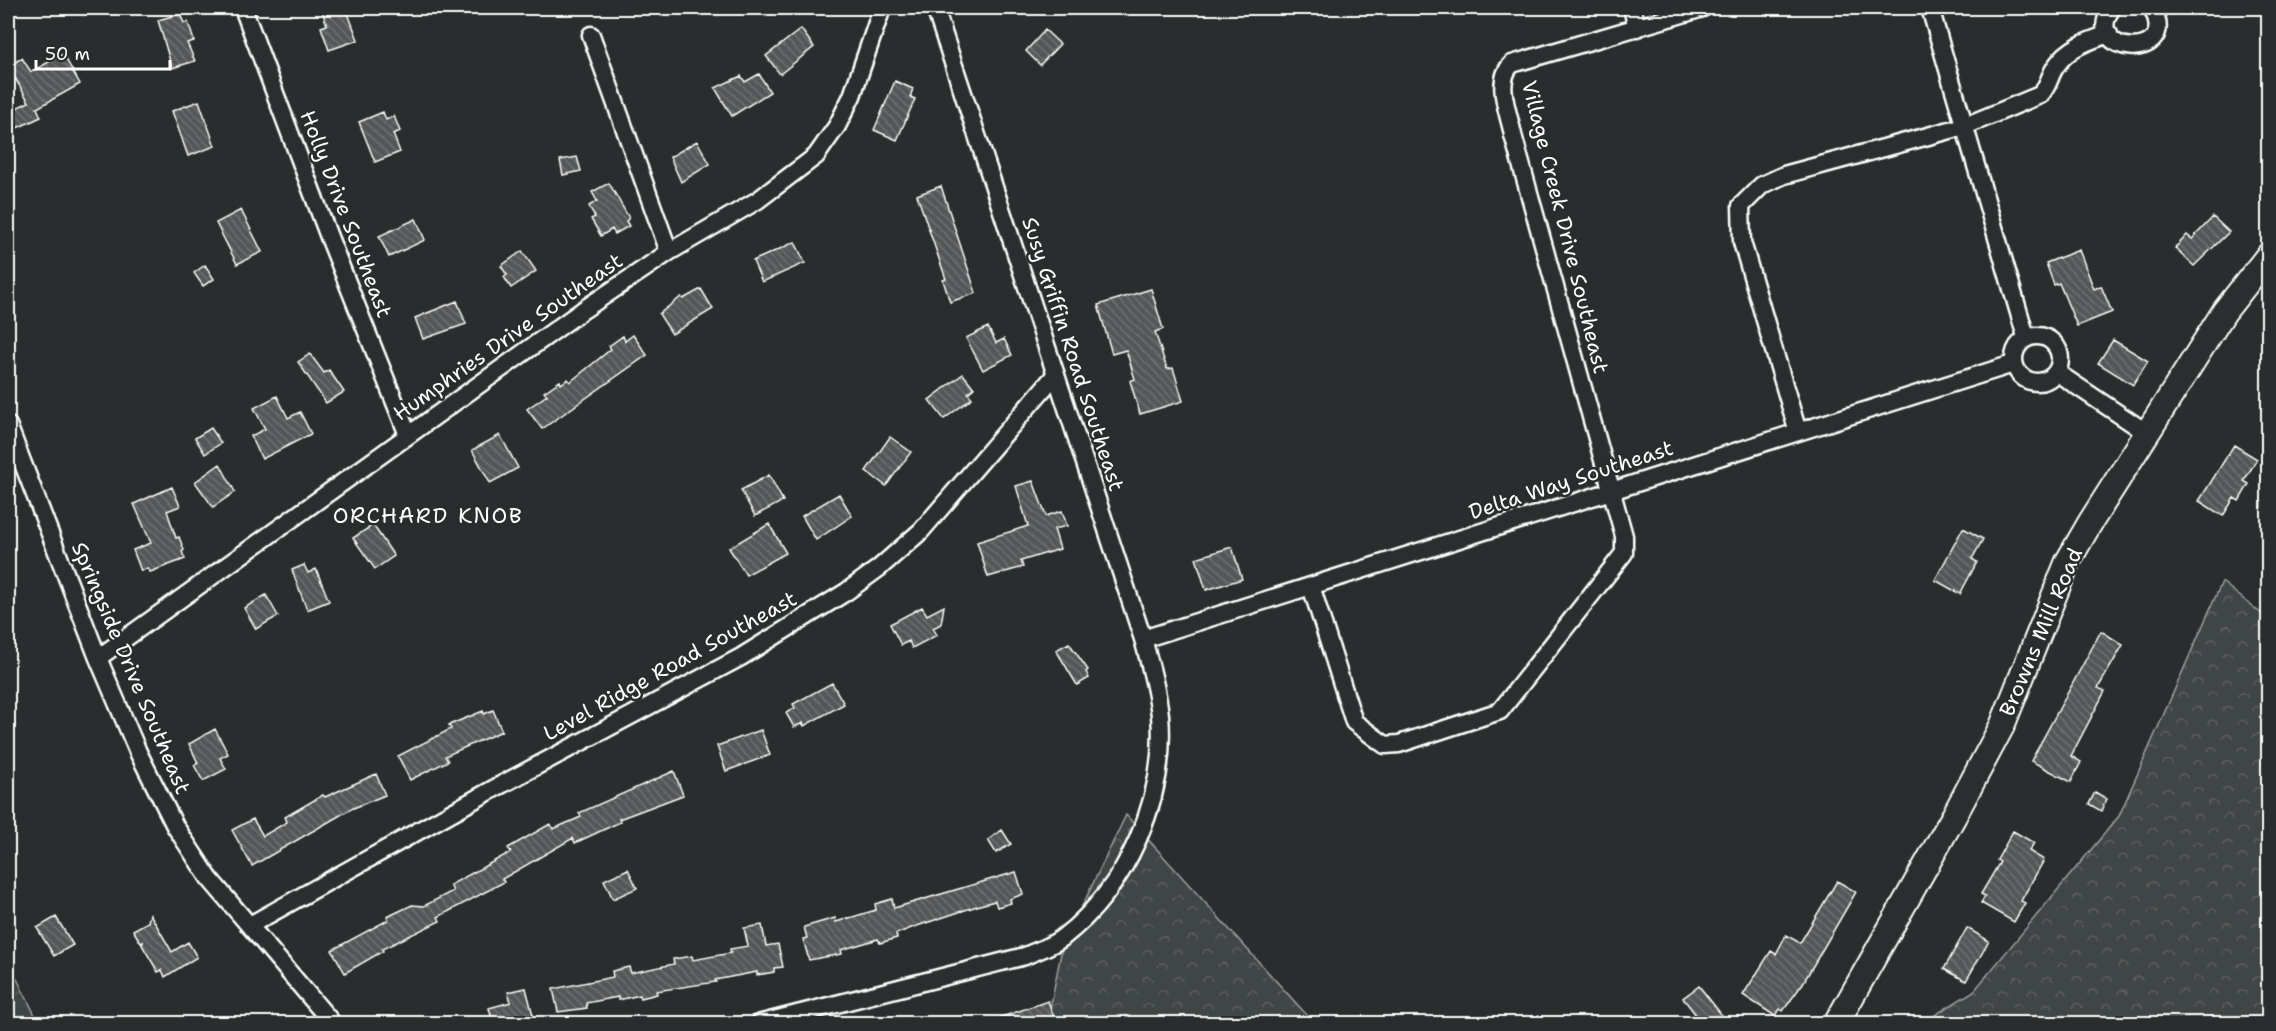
<svg xmlns="http://www.w3.org/2000/svg" width="2276" height="1031" font-family="'Shantell Sans',sans-serif">
<style>
.forest{fill:url(#forest-crowns);stroke:#a0a2a2;stroke-width:1.5}
.building{fill:url(#building-back-hatch);stroke:#fff;stroke-width:1.5}
.lines{fill:none;stroke-linecap:round;stroke-linejoin:round}
.street-casing{stroke:#fff;stroke-width:21}
.secondary-casing{stroke:#fff;stroke-width:28}
.street{stroke:#2a2d2e;stroke-width:16}
.secondary{stroke:#2a2d2e;stroke-width:24}
.labels{text-anchor:middle;stroke-width:5;stroke-linejoin:round;paint-order:stroke}
.street-label{font-size:21px;fill:#fff;stroke:#2a2d2e}
.neighbourhood-label{font-size:22px;letter-spacing:1.5px;fill:#fff;stroke:#2a2d2e}
</style>
<defs>
<pattern id="forest-crowns" width="20" height="18" patternUnits="userSpaceOnUse" patternTransform="scale(1.5)"><rect width="20" height="18" fill="#414445"/><path d="M2 6a3 3 0 1 1 6 0M12 15a3 3 0 1 1 6 0" fill="none" stroke="#5e6061"/></pattern>
<pattern id="building-back-hatch" width="6" height="6" patternUnits="userSpaceOnUse" patternTransform="scale(1.5)"><rect width="6" height="6" fill="#555758"/><path d="M-1 5l2 2M0 0l6 6M5-1l2 2" fill="none" stroke="#6e7071"/></pattern>
</defs>
<rect width="100%" height="100%" fill="#2a2d2e"/>
<filter id="ink" filterUnits="userSpaceOnUse"><feTurbulence type="fractalNoise" baseFrequency=".0167" numOctaves="2"/><feDisplacementMap in="SourceGraphic" scale="12" xChannelSelector="R" yChannelSelector="G"/><feConvolveMatrix kernelMatrix="1 2 1 2 8 2 1 2 1" color-interpolation-filters="sRGB"/></filter>
<g filter="url(#ink)">
<!-- forest -->
<path class="forest" d="M2222 582 2268 619V1023H1922L1974 991 2119 816Z
M1126 815 1314 1023 1047 1024 1062 948Z
M8 961 39 1023H8Z"/>
<!-- building -->
<path class="building" d="M321 8H346L358 40 329 50 321 27 327 25Z
M180 14 184 23 188 22 194 41 187 43 195 61 172 68 158 20Z
M801 29 814 47 780 74 766 56Z
M1045 30 1060 44 1040 65 1026 51Z
M63 54 80 84 37 108 41 117 8 132V112L29 102 8 66 22 58 31 72Z
M759 74 770 92 732 116 715 88 741 76 745 82Z
M895 81 913 89 910 97 915 99 897 140 874 130Z
M199 101 215 146 188 156 172 111Z
M383 112 386 120 394 116 400 131 393 134 400 152 375 162 359 122Z
M697 141 710 164 681 182 670 157Z
M577 157 581 171 563 175 560 160Z
M609 183 629 218 626 221 629 226 615 234 612 229 601 236 591 219 595 217 589 206 597 201 592 192Z
M941 186 976 293 950 302 943 280 946 279 917 195Z
M241 210 262 252 237 264 216 223Z
M2213 217 2229 232 2194 266 2175 248 2187 235 2192 239Z
M416 219 425 240 389 257 379 236Z
M795 242 805 263 762 282 753 261Z
M2079 250 2094 289 2101 286 2112 312 2077 326 2059 283 2054 285 2046 263Z
M522 251 536 271 511 288 504 277 507 275 501 266Z
M205 265 214 279 203 286 194 273Z
M701 289 713 309 672 334 659 314 681 297 683 299Z
M1151 289 1163 329 1155 332 1167 369 1173 368 1183 401 1140 414 1130 381 1135 379 1126 350 1112 354 1098 305Z
M457 301 466 324 423 339 415 318Z
M988 327 996 343 1004 339 1012 355 983 370 966 338Z
M633 335 647 355 542 429 527 409 547 395 544 392 560 381 561 384 568 379 570 382 611 349 609 346 623 336 625 341Z
M2113 340 2148 361 2133 385 2098 363Z
M310 354 324 373 329 370 344 392 326 403 298 362Z
M963 374 974 388 968 393 972 398 944 419 929 400Z
M277 396 288 418 300 412 311 434 262 459 251 436 265 429 254 408Z
M211 428 221 443 205 454 195 438Z
M500 435 518 468 490 483 472 450Z
M890 437 911 452 886 486 866 471Z
M2234 445 2257 459 2244 481 2249 484 2239 501 2234 498 2223 516 2199 501Z
M220 464 235 492 213 507 195 482Z
M769 475 783 501 755 516 741 490Z
M1033 481 1046 516 1062 511 1067 526 1054 529 1060 549 1021 561 1023 567 988 577 977 542 1028 526 1016 486Z
M172 487 180 506 167 511 176 538 179 537 184 550 182 552 185 559 150 572 148 568 141 571 133 550 151 543 134 504Z
M839 494 852 516 816 540 802 516Z
M769 524 786 553 746 575 729 548Z
M373 525 394 556 375 569 353 538Z
M1963 528 1983 539 1972 559 1977 562 1960 594 1935 580Z
M1232 547 1242 579 1206 590 1196 558Z
M304 565 308 573 316 569 329 601 307 610 292 570Z
M266 595 278 616 256 629 244 608Z
M944 606 941 624 933 628 937 635 912 648 909 641 901 645 890 624 922 607 927 615Z
M2101 631 2123 645 2098 688 2105 691 2071 756 2081 762 2071 782 2031 761Z
M1069 643 1088 670 1086 672 1089 678 1077 685 1056 650Z
M832 683 844 704 804 726 803 723 794 727 786 713 795 708 793 704Z
M493 710 502 731 445 756 448 761 410 780 398 756 451 729 449 725 483 711 484 714Z
M215 729 228 754 220 758 226 769 203 781 194 765 198 763 189 744Z
M761 730 770 755 726 771 717 746Z
M674 771 683 795 619 819 620 822 575 843 573 838 502 879 504 882 438 917 440 921 382 949 383 951 345 973 332 950 388 920 387 917 412 905 424 906 453 891 450 885 511 852 508 848 550 824 553 829 581 817 579 813Z
M376 774 385 795 351 809 252 866 232 830 253 819 263 836 287 822 285 817 323 795 325 797Z
M2095 792 2107 799 2101 811 2089 804Z
M1002 830 1011 844 996 853 988 840Z
M2013 831 2034 843 2029 851 2044 860 2021 901 2025 903 2014 922 1981 903 1985 896 1981 894 2000 862 1997 860Z
M628 869 637 888 613 899 604 880Z
M1016 872 1023 894 1010 899 1011 903 997 907 995 901 980 905 914 927 896 934 897 938 880 943 878 939 841 950 842 954 809 960 803 939 807 938 804 927 835 918 836 922 876 910 875 904 892 899 894 908Z
M1837 881 1856 892 1803 983 1783 1011 1780 1009 1775 1016 1743 995 1771 951 1776 954 1786 935 1800 943Z
M150 914 172 952 188 942 197 957 165 977 162 970 158 972 142 945 143 942 141 943 133 930 148 922Z
M56 917 73 945 54 956 37 928Z
M762 925 766 946 778 944 783 967 774 968V972L757 975V972L715 980 716 982 656 991 657 994 641 998 640 995 618 1000V997L586 1003 587 1008 558 1012 553 989 613 977 612 971 629 967 631 973 674 964 673 959 692 956 693 960 731 953 730 949 748 946 744 928Z
M1967 928 1989 941 1966 981 1944 969Z
M1699 986 1717 1009 1728 1023H1702L1683 998Z
M526 988 535 1023H493L489 1008 511 1002 508 992Z
M1048 1001 1056 1023H991L990 1021Z"/>
<g class="lines">
<defs>
<path id="street" d="M243 8 329 237 408 435
M1632 8 1637 28
M1930 8 2026 337
M2112 8C2079 55 2182 64 2152 8
M591 35 669 252
M2014 359a23 23 0 1 1 46 0a23 23 0 1 1-46 0Z
M2056 372 2147 433
M8 425 98 658 138 752 175 826 209 878 333 1024
M1798 432 1742 242 1741 206 1762 185 1784 175 1965 126 2040 95C2049 86 2049 76 2056 66 2069 47 2088 41 2109 34
M1311 586 1354 722 1385 745 1399 744 1500 711 1624 553V536L1513 135C1509 113 1494 81 1512 64L1703 8
M1143 639 2013 364
M98 658 583 310 669 252 758 200 816 156 837 126 852 96 882 8
M250 925 497 787 741 657 846 592 879 568 921 531 1056 374
M758 1024 1025 956C1036 951 1052 946 1062 938 1127 888 1167 798 1160 715 1157 689 1150 664 1143 639L935 8"/>
<path id="secondary" d="M1836 1024 1954 816 2002 726 2068 561 2090 523 2224 312 2268 256"/>
</defs>
<!-- street casing -->
<use href="#street" class="street-casing"/>
<!-- secondary casing -->
<use href="#secondary" class="secondary-casing"/>
<!-- street -->
<use href="#street" class="street"/>
<!-- secondary -->
<use href="#secondary" class="secondary"/>
</g>
</g>
<g class="labels">
<!-- street labels -->
<g class="street-label">
<text transform="translate(346 214) rotate(69)" y="7">Holly Drive Southeast</text>
<text transform="translate(1565 227) rotate(76)" y="7">Village Creek Drive Southeast</text>
<text transform="translate(508 337) rotate(-35)" y="7">Humphries Drive Southeast</text>
<text transform="translate(1073 354) rotate(72)" y="7">Susy Griffin Road Southeast</text>
<text transform="translate(1571 480) rotate(-18)" y="7">Delta Way Southeast</text>
<text transform="translate(2041 632) rotate(-67)" y="7">Browns Mill Road</text>
<text transform="translate(670 666) rotate(-29)" y="7">Level Ridge Road Southeast</text>
<text transform="translate(131 668) rotate(67)" y="7">Springside Drive Southeast</text>
</g>
<!-- neighbourhood labels -->
<g class="neighbourhood-label">
<text x="428" y="523">ORCHARD KNOB</text>
</g>
</g>
<!-- margin -->
<rect width="2276" height="1031" fill="none" stroke="#2a2d2e" stroke-width="30"/>
<rect x="15" y="15" width="2246" height="1001" fill="none" stroke="#fff" stroke-width="2" filter="url(#ink)"/>
<!-- scale -->
<path d="M36 60v9h134v-9" fill="none" stroke="#ffffff" stroke-width="3"/>
<text x="45" y="60" font-size="18" fill="#ffffff" stroke="#2a2d2e" stroke-width="4.5" paint-order="stroke">50 m</text>
</svg>
